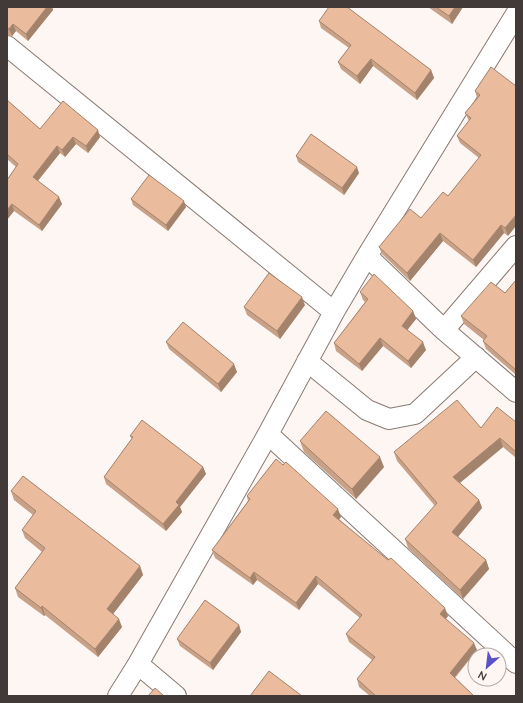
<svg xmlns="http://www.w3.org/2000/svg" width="523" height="703" font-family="Quicksand,sans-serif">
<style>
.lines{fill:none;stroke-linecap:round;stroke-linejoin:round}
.street-casing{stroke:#8a7a73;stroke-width:22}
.street{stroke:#fff;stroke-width:20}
.wall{fill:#c9a186}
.shaded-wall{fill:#a4836d}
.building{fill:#eabb9c;stroke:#a4836d}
</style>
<rect width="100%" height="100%" fill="#fdf6f3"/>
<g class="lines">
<defs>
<path id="street" d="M7 46 334 312
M367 256 444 330 516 392
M444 330 516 246
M307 361 367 410 389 419 415 414 476 357
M268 434 516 663
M138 664 176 696
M118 696 138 664 268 434 334 312 367 256 516 14"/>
</defs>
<!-- street casing -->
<use href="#street" class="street-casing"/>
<!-- street -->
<use href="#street" class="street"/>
</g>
<!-- wall -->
<path class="wall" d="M7 7H52L53 10 28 41 16 31 12 36 7 35Z
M428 7H463L452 24Z
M319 21 431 70 434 78 417 100 373 66 360 84 341 69 338 62 349 48 321 28Z
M491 67 508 236 504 233 476 267 443 241 410 281 382 254 379 247 421 218 448 196 479 158 460 143 457 136 469 121 465 113 477 98 475 91Z
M7 100 40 129 100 137 88 153 76 144 65 157 60 153 38 181 62 204 42 231 14 211 7 219V180L16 167 7 159Z
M296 156 359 173 344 195 298 162Z
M131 199 186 207 168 231 133 205Z
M516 280V375L486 349 483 341 484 340 464 324 461 316 505 293Z
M360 292 413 311 416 319 407 330 426 350 411 368 383 346 362 371 336 351 334 343 365 302 363 300Z
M305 305 280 339 247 315 244 307Z
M166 342 237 372 221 392 169 349Z
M516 422V458L503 447 460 483 479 500 482 508 458 537 486 560 489 569 463 599 408 548 405 539 435 506 397 461 394 452 481 428Z
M130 436 203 467 206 474 180 507 182 512 166 531 106 484 104 477 132 439Z
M300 441 384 467 356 499 304 452Z
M11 491 140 566 143 575 113 614 122 627 98 657 45 615 44 616 18 597 15 588 42 552 25 538 22 530 33 515 14 500Z
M247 496 341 517 339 519 448 616 446 619 477 650 455 678 474 696H370L359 687 357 679 372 660 349 642 346 634 360 618 318 584 299 610 257 580 253 585 215 558 212 550 248 501Z
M239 625 241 632 213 670 180 646 177 639Z"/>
<!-- shaded-wall -->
<path class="shaded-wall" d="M47 7H52L53 10 28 41 26 34Z
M455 7H463L452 24 449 16Z
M13 24 16 31 12 36 9 29Z
M371 59 373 66 360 84 357 76Z
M431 70 434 78 417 100 415 93Z
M98 130 100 137 88 153 86 146Z
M73 137 76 144 65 157 62 150Z
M57 146 60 153 35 184 33 177Z
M357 167 359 173 344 195 342 188Z
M59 197 62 204 42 231 39 225Z
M184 201 186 207 168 231 166 225Z
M12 204 14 211 7 220V210Z
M516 215V226L508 236 505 228Z
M501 225 504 233 476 267 473 260Z
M440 233 443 241 410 281 407 273Z
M302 297 305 305 280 339 277 331Z
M413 311 416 319 405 333 402 326Z
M380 338 383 346 362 371 359 364Z
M423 342 426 350 411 368 408 361Z
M234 364 237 372 221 392 218 384Z
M500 438 503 447 456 486 453 477Z
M380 457 384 467 356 499 352 489Z
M203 467 206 474 180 507 182 512 166 531 163 524 176 502Z
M479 500 482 508 455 540 452 532Z
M338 509 341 517 336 523 333 515Z
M486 560 489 569 463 599 460 590Z
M140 566 143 575 110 618 107 609Z
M254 572 257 580 253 585 250 578Z
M316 576 318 584 299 610 296 603Z
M42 606 45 615 44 616 41 608Z
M445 608 448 616 443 622 440 614Z
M119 619 122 627 98 657 95 649Z
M239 625 241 632 213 670 210 663Z
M474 643 477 650 452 680 450 673Z"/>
<!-- building -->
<path class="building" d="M7 7H47L26 34 13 24 9 29 7 28Z
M329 7H347L431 70 415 93 371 59 357 76 338 62 351 45 319 21Z
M436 7H455L449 16Z
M491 67 516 86V215L505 228 501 225 473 260 440 233 407 273 379 247 410 209 421 218 443 192 448 196 481 155 457 136 471 118 465 113 480 95 475 91Z
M7 100 40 129 63 101 98 130 86 146 73 137 62 150 57 146 33 177 59 197 39 225 12 204 7 210V180L18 164 7 154Z
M311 134 357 167 342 188 296 156Z
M149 175 184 201 166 225 131 199Z
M269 273 302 297 277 331 244 307Z
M374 274 413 311 402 326 423 342 408 361 380 338 359 364 334 343 368 299 360 292Z
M516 280V370L483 341 487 336 461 316 491 282 505 293Z
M183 322 234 364 218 384 166 342Z
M457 400 481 428 497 407 516 422V452L500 438 453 477 479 500 452 532 486 560 460 590 405 539 437 503 394 452Z
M326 411 380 457 352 489 300 441Z
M142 420 203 467 176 502 179 505 163 524 104 477 133 437 130 436Z
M276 459 283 465 286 462 338 509 333 515 388 560 391 558 445 608 440 614 474 643 450 673 474 696H376L357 679 375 657 346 634 362 615 316 576 296 603 254 572 250 578 212 550 250 499 247 496Z
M23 476 140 566 107 609 119 619 95 649 42 606 41 608 15 588 45 548 22 530 36 511 11 491Z
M205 600 239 625 210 663 177 639Z
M269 671 302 696H250Z
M155 688 164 696H148Z"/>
<!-- border -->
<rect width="523" height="703" fill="none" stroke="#423a38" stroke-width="16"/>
<!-- north arrow -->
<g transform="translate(487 667) rotate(208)"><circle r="19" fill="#fdf6f3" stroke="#b2aba8"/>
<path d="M0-3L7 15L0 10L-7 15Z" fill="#5b51c9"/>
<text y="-6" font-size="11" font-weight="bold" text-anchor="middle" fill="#423a38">N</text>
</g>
</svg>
